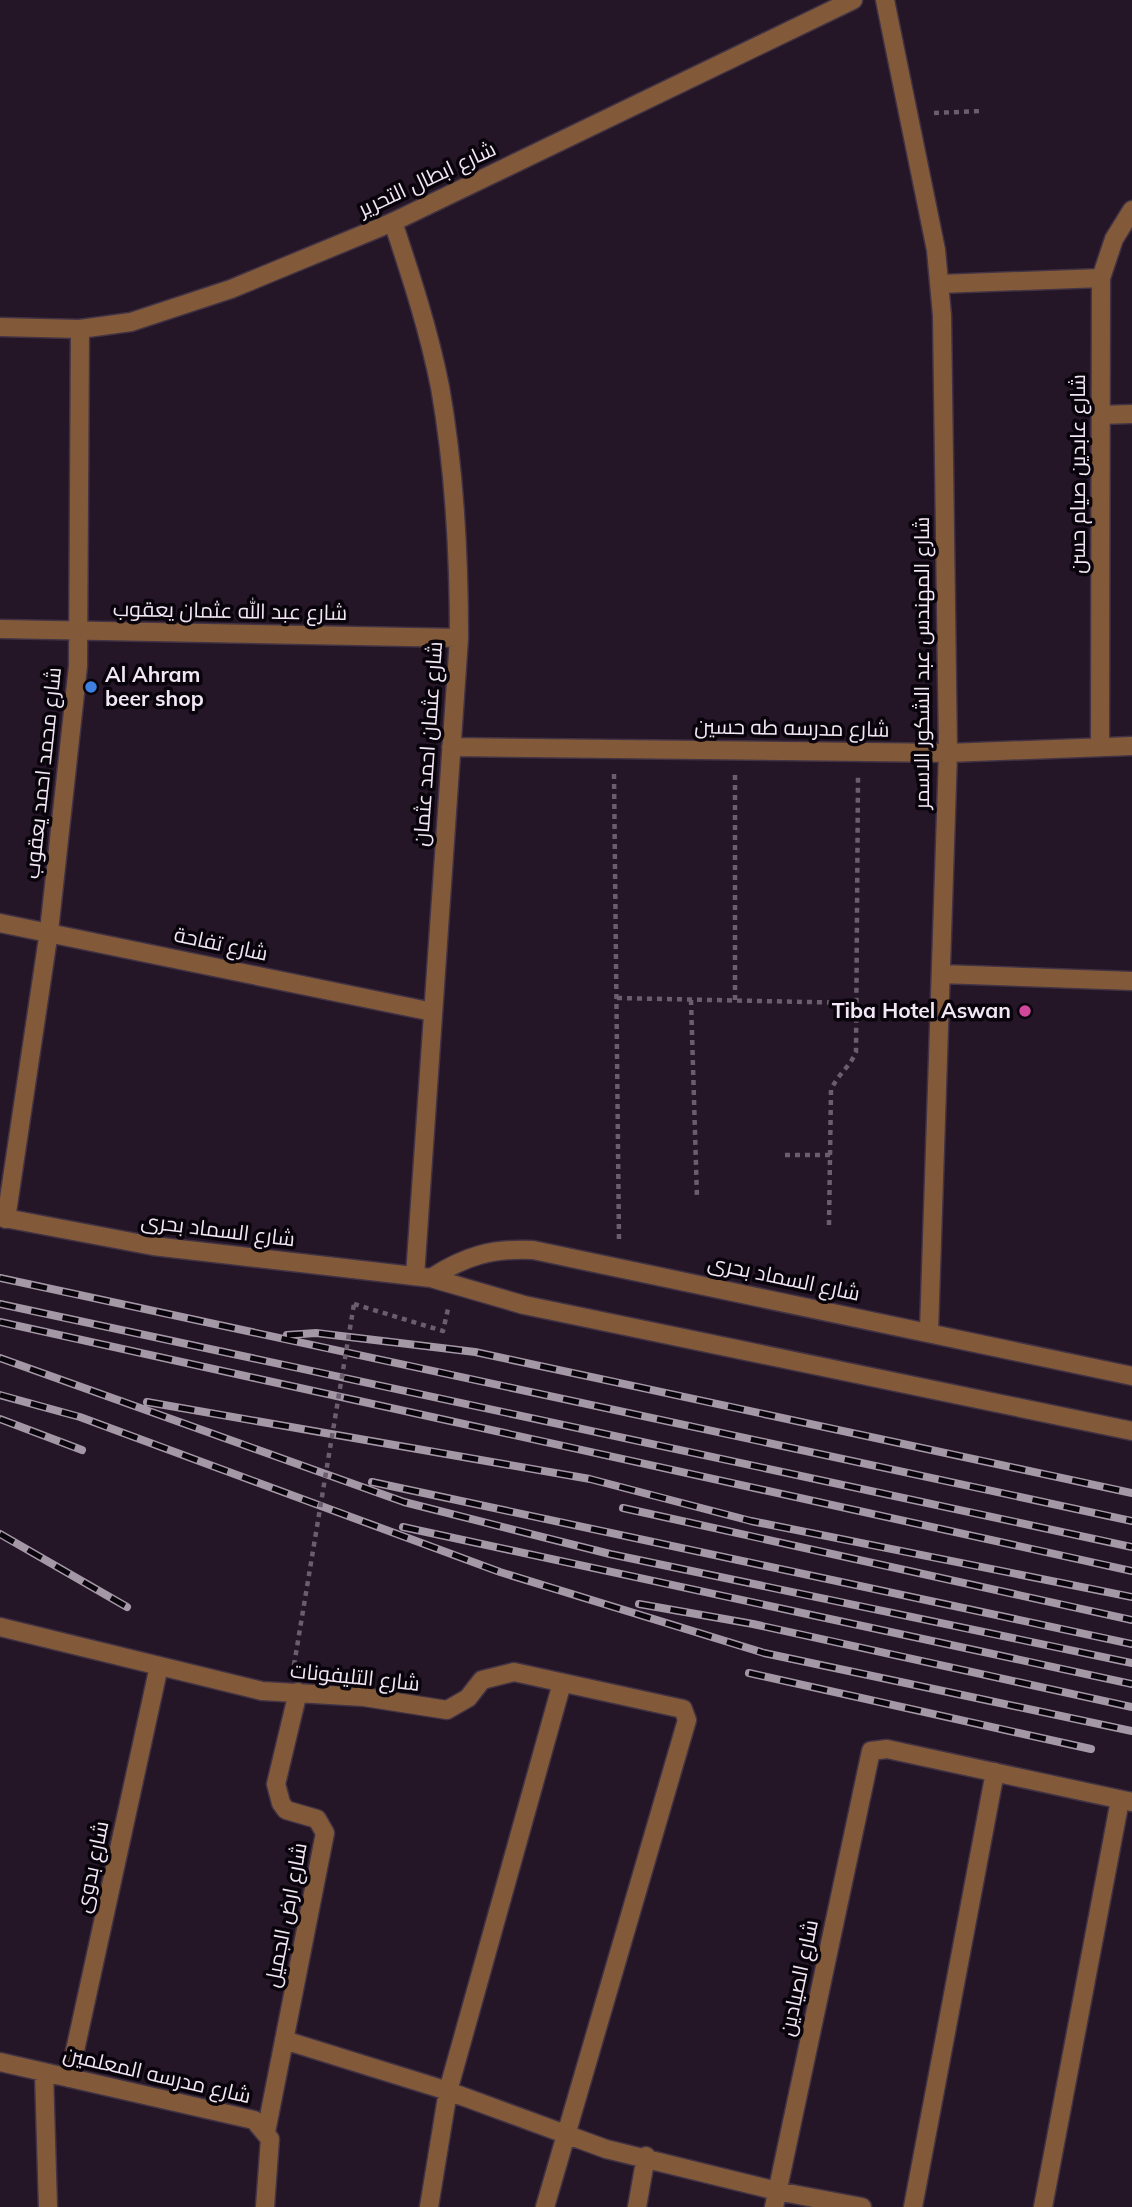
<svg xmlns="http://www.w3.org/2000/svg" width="1132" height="2207" font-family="Mulish,Cairo,sans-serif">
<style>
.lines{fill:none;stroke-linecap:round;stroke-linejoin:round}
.minor-casing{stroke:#413244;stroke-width:21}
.tertiary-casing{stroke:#413244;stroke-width:21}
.path{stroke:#6b5d6e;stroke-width:4.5;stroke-dasharray:5 5;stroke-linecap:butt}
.minor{stroke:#825a39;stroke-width:18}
.tertiary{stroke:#825a39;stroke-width:18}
.rail-casing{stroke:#a497a6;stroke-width:8}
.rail{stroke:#09040b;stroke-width:5;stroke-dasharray:16;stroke-linecap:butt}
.path-bridge{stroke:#6b5d6e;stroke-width:4.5;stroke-dasharray:5 5;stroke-linecap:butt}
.shop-dot{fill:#3f7fe0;stroke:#09040b;stroke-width:2.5}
.hotel-dot{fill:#d1479c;stroke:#09040b;stroke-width:2.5}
.labels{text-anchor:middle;stroke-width:7;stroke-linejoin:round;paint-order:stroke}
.street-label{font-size:21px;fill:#f2e7f4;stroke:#09040b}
.poi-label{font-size:21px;font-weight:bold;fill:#f2e7f4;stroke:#09040b;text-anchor:start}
</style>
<rect width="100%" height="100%" fill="#241527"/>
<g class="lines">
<defs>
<path id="minor" d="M885 0 936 250 942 315 948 753 929 1331
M393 222C411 276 429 331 440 387 455 471 459 553 459 638L415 1276
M940 284 1101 278
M1100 415 1132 414
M0 629 459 638
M451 747 948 753 1132 746
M1100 747 1101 278 1114 239 1132 210
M0 923 433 1012
M941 974 1132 981
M6 1219 49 931 78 666 80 329
M0 1627 262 1691 364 1697 447 1710 468 1698 482 1680 514 1672 683 1709 687 1720 545 2207
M284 2040 448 2091 606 2149 777 2191 862 2207
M0 2062 254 2120 270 2139 265 2207
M44 2073 48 2207
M69 2078 159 1666
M266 2132 325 1833 317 1819 286 1810 281 1803 276 1784 298 1692
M429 2207 448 2091 562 1683
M637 2207 646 2156
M774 2207 871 1751 887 1749 1132 1802
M913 2207 995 1772
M1043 2207 1120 1800"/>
<path id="tertiary" d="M0 327 80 329 131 322 231 289 393 222 853 0
M0 1217 153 1246 431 1278 524 1305 1132 1431
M431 1278C465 1256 492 1248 533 1250L1132 1376"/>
</defs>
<!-- minor casing -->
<use href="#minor" class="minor-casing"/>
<!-- tertiary casing -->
<use href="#tertiary" class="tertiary-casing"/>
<!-- path -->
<path class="path" d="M934 113 982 111
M614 774 619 1241
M617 998 855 1003
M691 1000 697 1198
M735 1000V775
M785 1155H830
M829 1225 831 1090C837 1075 850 1067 856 1052L858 777
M354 1304 443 1331 448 1309"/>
<!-- minor -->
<use href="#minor" class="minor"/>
<!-- tertiary -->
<use href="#tertiary" class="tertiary"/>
<defs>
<path id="rail" d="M0 1278 1132 1521
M0 1304 1132 1547
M0 1322 1132 1571
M287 1335 316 1333 475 1352 1132 1493
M0 1358 404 1502 610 1554 1132 1663
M0 1395 80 1417 500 1572 764 1653 1132 1731
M147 1402 590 1479 751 1521 1132 1597
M0 1419 82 1450
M372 1482 1132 1644
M623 1508 1132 1620
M403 1527 1132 1684
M0 1534 127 1607
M639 1604 753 1624 1132 1707
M749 1673 1091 1749"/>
</defs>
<!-- rail casing -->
<use href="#rail" class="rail-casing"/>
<!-- rail -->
<use href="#rail" class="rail"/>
<!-- path-bridge -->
<path class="path-bridge" d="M294 1665 354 1304"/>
</g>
<!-- markers -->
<circle class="shop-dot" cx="91" cy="687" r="7"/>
<circle class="hotel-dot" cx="1025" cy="1011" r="7"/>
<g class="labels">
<!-- street labels -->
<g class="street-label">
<text transform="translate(427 179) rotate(-25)" y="7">شارع ابطال التحرير</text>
<text transform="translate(1078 474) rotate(-90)" y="7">شارع عابدين صيام حسن</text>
<text transform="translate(230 611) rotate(1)" y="7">شارع عبد الله عثمان يعقوب</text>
<text transform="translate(922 663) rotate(-90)" y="7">شارع المهندس عبد الشكور الاسمر</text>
<text transform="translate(792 728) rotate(1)" y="7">شارع مدرسه طه حسين</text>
<text transform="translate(428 744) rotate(-86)" y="7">شارع عثمان احمد عثمان</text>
<text transform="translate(43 773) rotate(-84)" y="7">شارع محمد احمد يعقوب</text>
<text transform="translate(221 944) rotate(12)" y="7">شارع تفاحة</text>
<text transform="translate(218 1230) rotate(7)" y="7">شارع السماد بحرى</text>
<text transform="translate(784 1278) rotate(12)" y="7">شارع السماد بحرى</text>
<text transform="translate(355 1677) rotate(6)" y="7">شارع التليفونات</text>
<text transform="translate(92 1867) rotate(-78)" y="7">شارع بدوى</text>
<text transform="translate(286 1915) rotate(-79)" y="7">شارع ارض الجميل</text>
<text transform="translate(799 1978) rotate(-78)" y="7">شارع الصيادين</text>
<text transform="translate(157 2075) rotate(13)" y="7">شارع مدرسه المعلمين</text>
</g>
<!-- poi labels -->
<g class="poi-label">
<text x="105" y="682">Al Ahram<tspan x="105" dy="24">beer shop</tspan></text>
<text x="1011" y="1018" text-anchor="end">Tiba Hotel Aswan</text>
</g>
</g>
</svg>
